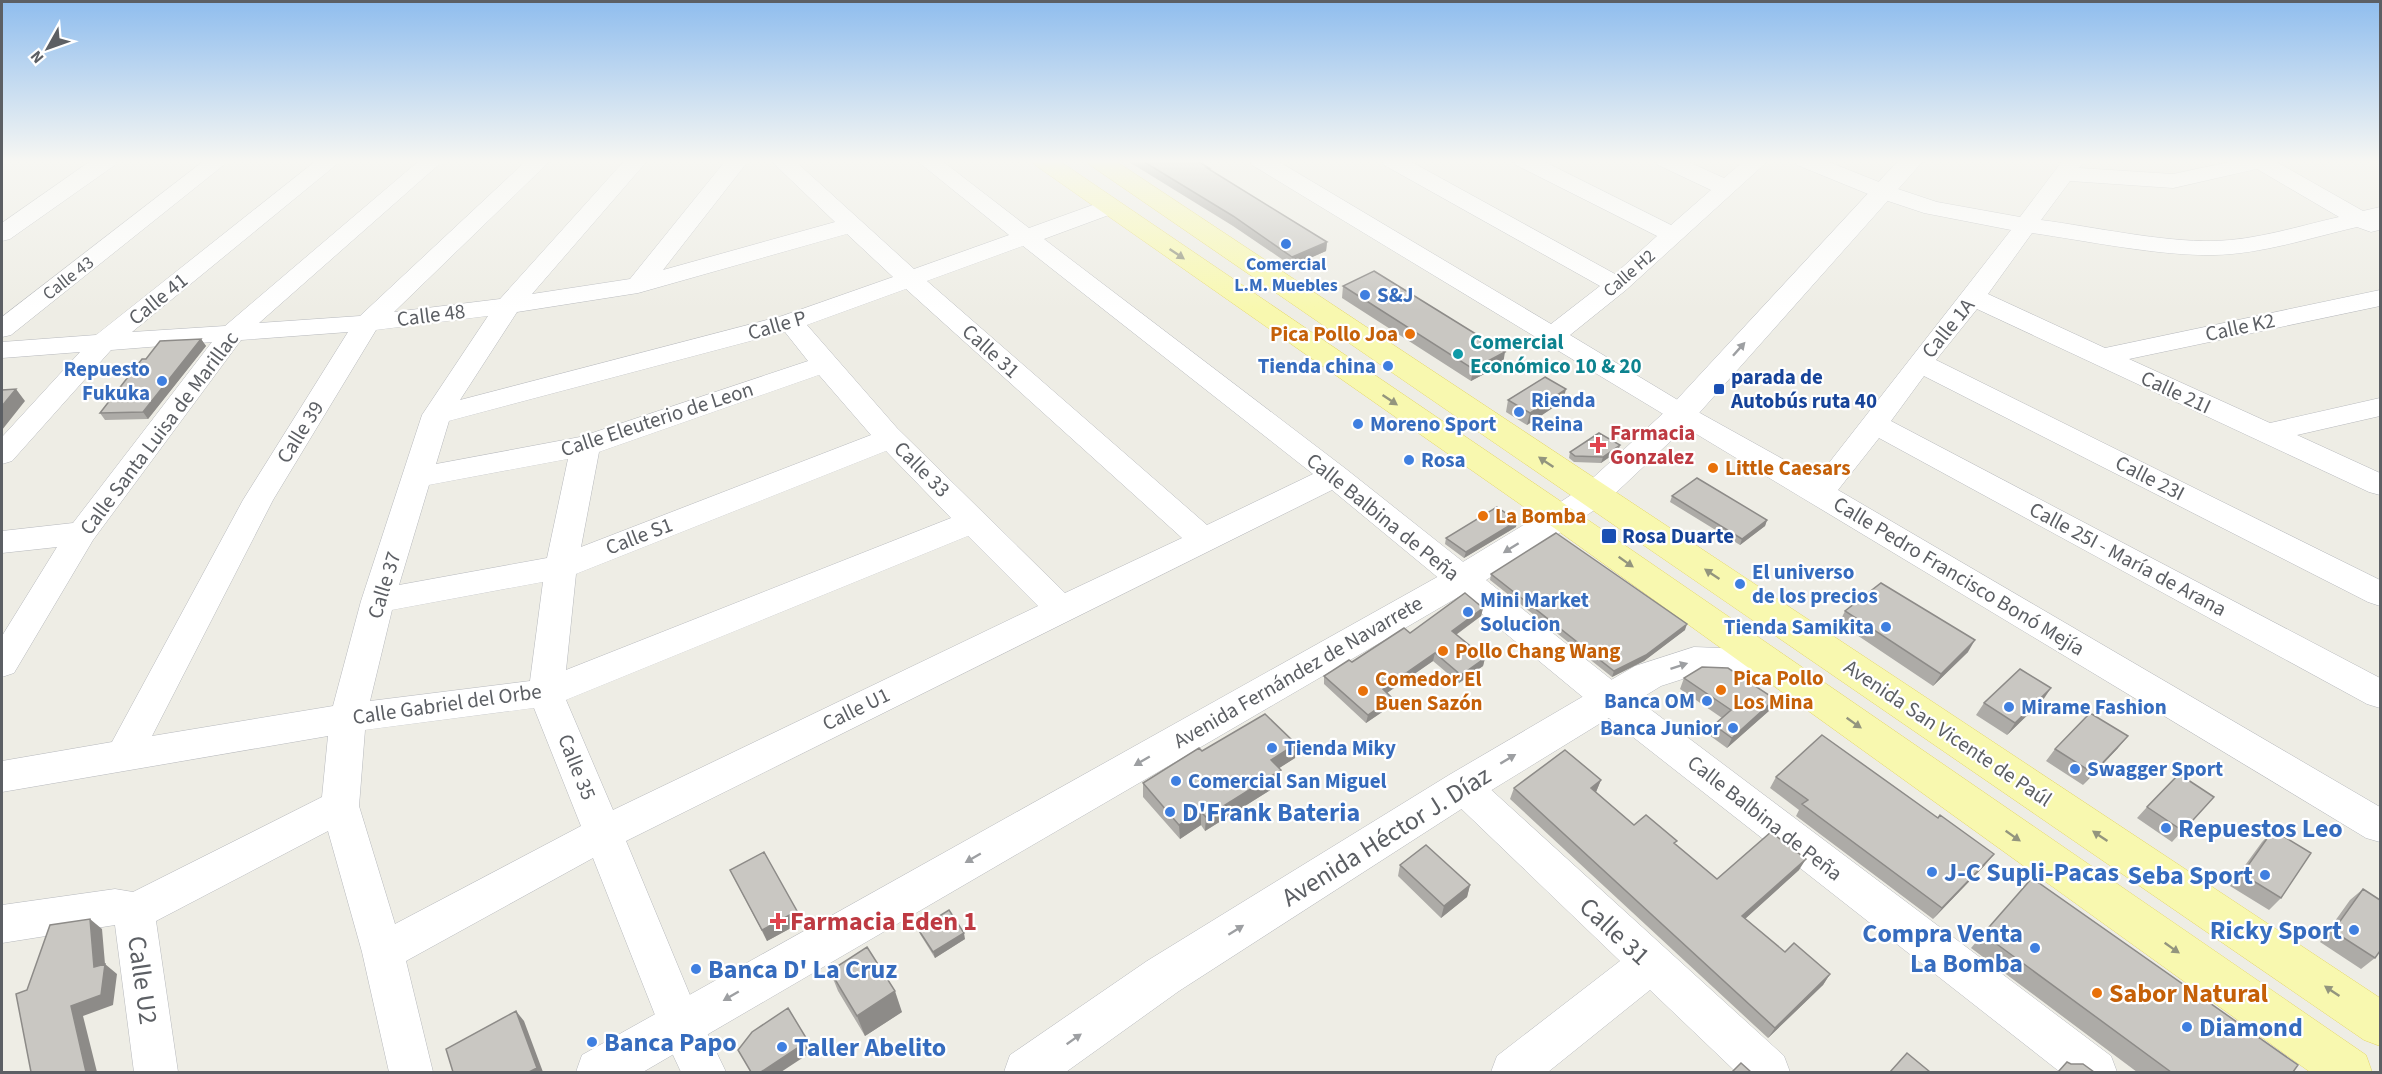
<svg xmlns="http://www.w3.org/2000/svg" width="2382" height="1074" font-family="'Source Sans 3',sans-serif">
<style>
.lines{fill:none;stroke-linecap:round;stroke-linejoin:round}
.minor-casing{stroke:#b7b9bd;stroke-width:1}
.tertiary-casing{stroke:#b7b9bd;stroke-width:1}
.secondary-casing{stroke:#b8babf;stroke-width:1}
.primary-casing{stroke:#e5d666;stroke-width:1}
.minor{fill:#fff;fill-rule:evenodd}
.tertiary{fill:#fff;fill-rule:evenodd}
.secondary{fill:#fff;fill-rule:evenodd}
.primary{fill:#f8f8af;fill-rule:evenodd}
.wall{fill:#adaba7}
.shaded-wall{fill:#8d8b88}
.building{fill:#c9c7c2;stroke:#8d8b88;stroke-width:1.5}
.oneway{fill:#93957e}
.oneway2{fill:#9d9fa2}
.shop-dot{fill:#3f7fe0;stroke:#fff;stroke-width:2}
.food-dot{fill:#e8710a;stroke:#fff;stroke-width:2}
.culture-dot{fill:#0f9aa8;stroke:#fff;stroke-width:2}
.transit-dot{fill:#1a4fb4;stroke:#fff;stroke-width:2}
.health-dot{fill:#e0444e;stroke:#fff;stroke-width:2}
.labels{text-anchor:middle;stroke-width:4.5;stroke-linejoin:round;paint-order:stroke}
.far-shop-label{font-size:18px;font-weight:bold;fill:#366cbe;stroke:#fff}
.far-street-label{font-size:18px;fill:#5c5f64;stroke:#fff}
.shop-label{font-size:21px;font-weight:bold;fill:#366cbe;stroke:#fff;text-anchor:start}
.street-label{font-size:21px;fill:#5c5f64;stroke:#fff}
.food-label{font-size:21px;font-weight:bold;fill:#c56008;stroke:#fff;text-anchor:start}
.culture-label{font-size:21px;font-weight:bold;fill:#0d838f;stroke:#fff;text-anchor:start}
.transit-label{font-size:21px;font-weight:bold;fill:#164399;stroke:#fff;text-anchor:start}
.health-label{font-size:21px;font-weight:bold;fill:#be3a42;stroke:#fff;text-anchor:start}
.near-shop-label{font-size:26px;font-weight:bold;fill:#366cbe;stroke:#fff;text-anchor:start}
.near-street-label{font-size:26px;fill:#5c5f64;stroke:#fff}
.near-health-label{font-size:26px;font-weight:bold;fill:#be3a42;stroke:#fff;text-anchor:start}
.near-food-label{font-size:26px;font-weight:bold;fill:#c56008;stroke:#fff;text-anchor:start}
</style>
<rect width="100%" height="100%" fill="#eeede5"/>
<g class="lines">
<defs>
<path id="minor" d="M92 160H118L115 165 10 239 2 241V223Z
M205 160H230L11 335 2 337V317Z
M317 160H342L132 332 225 326 420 160H444L259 323 360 316 527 160H551L394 312 500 299 625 160H648L532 294 630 279 726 160H749L663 270 835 222 770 160H794L914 269 1009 235 916 160H941L1029 228 1101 202 1109 200 1117 202 1121 207 1117 212 1044 239 1346 469 1622 688 2111 1056 2117 1072H2060L1596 708 1332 490 626 841 697 1012 726 1072H681L659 1025 593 858 406 961 433 1072H389L362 952 328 831 156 921 178 1072H134L115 925 2 943V905L115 889 133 892 322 797 328 736 2 792V761L112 742 243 500 348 332 241 340 93 540 14 673 2 677V636L57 547 2 553V531L73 523 212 342 111 350 12 461 2 464V437L80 352 2 358V342L96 335ZM847 234 893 277 782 316 460 400 517 312 638 293ZM1023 246 1313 474 1207 525 927 281ZM906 289 1182 538 1065 593 897 428 807 325ZM488 316 422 415 361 601 333 706 152 736 273 500 376 330ZM785 332 808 361 580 437 436 464 449 421ZM819 375 871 435 581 547 599 452ZM886 451 951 518 566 670 576 574ZM568 459 547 558 399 585 429 485ZM968 536 1038 606 613 810 566 700ZM543 582 530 681 370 701 392 610ZM534 708 581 826 395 924 359 806 365 730Z
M1249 160H1276L1551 324 1600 286 1384 165 1381 160H1408L1615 274 1657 236 1516 165 1513 160H1541L1671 225 1711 190 1658 165 1655 160H1684L1724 178 1745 160H1769L1626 290 1570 335 1691 408 1815 477 1825 468 2011 230 1924 213 1873 196 1797 165 1794 160H1824L1889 186 1937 202 2020 217 2063 160H2085L2079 168 2173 174 2239 160H2273L2363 211 2380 207 2379 230 2371 232 2357 227C2310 238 2261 254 2214 255 2158 256 2088 241 2032 233L1988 294 2105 348 2380 290V306L2129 359 2270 423 2380 398V416L2297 435 2380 473V495L2369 492 1977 309 1936 360 2380 580V606L2368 602 1924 376 1891 421 2380 678V708L2367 704 1879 438 1838 490 2380 807V842L2366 838C1995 613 1623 391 1252 165ZM2257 169 2339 217C2299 226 2256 240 2214 241 2161 242 2095 227 2041 220L2070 181 2173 188Z
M1463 771 1476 776 1784 1056 1790 1072H1736L1650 990 1548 1072H1491L1497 1056 1620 961 1450 798 1444 787 1450 776Z"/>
<path id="tertiary" d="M1561 506 1572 509 1577 517 1572 525 1472 589 643 1072H576L582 1055 1448 571 1550 509Z
M1694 647 1770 650 1783 654 1788 664 1783 674 1770 678 1695 675 1661 686 1477 799 1179 991 1066 1072H1004L1010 1055 1147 961 1449 775 1635 666Z"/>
<path id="secondary" d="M1899 160H1924L1692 421 1605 503 1572 525 1561 528 1550 525 1545 517 1550 509 1583 487 1670 407Z"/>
<path id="primary" d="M1031 160H1058L1572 509 2366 1055 2372 1072H2310L1550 525 1035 165Z
M1086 160H1114L2380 998V1046L2364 1040 1090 165Z"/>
</defs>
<!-- minor casing -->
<use href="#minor" class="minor-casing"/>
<!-- tertiary casing -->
<use href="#tertiary" class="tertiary-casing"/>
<!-- secondary casing -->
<use href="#secondary" class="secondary-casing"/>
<!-- primary casing -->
<use href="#primary" class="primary-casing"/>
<!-- minor -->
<use href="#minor" class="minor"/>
<!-- tertiary -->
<use href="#tertiary" class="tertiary"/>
<!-- secondary -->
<use href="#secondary" class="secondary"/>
<!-- primary -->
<use href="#primary" class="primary"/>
</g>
<!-- wall -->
<path class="wall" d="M1126 160H1196L1209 168V170L1327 242 1326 251 1292 266 1233 226Z
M1343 286 1503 364 1471 381 1342 298Z
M201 339 206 346 148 419 105 420 100 413 146 359Z
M1508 400 1563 401 1527 425 1506 412Z
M1620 445 1618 451 1601 463 1574 462 1569 458 1570 452Z
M1672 496 1767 520 1765 526 1740 545 1670 502Z
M1516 527 1464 558 1445 544 1446 538Z
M1491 574 1685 630 1644 661 1612 677 1490 580Z
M1483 608 1481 616 1456 635 1485 658 1483 666 1459 683 1433 661 1387 693 1391 706 1366 723 1324 684V676L1410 633Z
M1845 611 1968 652 1933 686 1839 623Z
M1684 678 1775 699 1770 710 1727 748 1709 735 1714 725 1722 718 1680 689Z
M2043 700 2007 735 1976 715 1984 703Z
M1296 744 1295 758 1279 768 1281 770 1280 784 1205 831 1201 825 1180 839 1143 797V783L1202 751Z
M2118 748 2083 785 2046 761 2055 749Z
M1776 777 1985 865 1933 919 1796 816 1799 810 1770 788Z
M1601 780 1596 792 1634 825 1675 844 1717 879 1799 870 1745 919 1785 952 1830 974 1823 985 1768 1038 1510 799 1514 788Z
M2214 797 2172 842 2137 818 2147 807Z
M2273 830 2281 898 2269 910 2230 886 2262 842Z
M1400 865 1470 885 1467 897 1441 918 1398 876Z
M730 870 797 911 802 922 767 941Z
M2363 889 2375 958 2361 969 2320 942 2350 900Z
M918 929 965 939 935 958 920 934Z
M1983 934 2293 1072H2137L1971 948Z
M830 971 902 1012 865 1036 838 991Z"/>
<!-- shaded-wall -->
<path class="shaded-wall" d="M1327 242 1326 251 1292 266V257Z
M201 339 206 346 148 419 143 412Z
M1505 352 1503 364 1471 381 1473 369Z
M16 389 25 401 2 430V406Z
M1566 389 1563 401 1527 425 1530 413Z
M1620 445 1618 451 1601 463 1603 457Z
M1767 520 1765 526 1740 545 1742 539Z
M1517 521 1516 527 1464 558 1466 552Z
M1483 608 1481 616 1450 639 1452 631Z
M1687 624 1685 630 1644 661 1612 677 1614 671Z
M1975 640 1968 652 1933 686 1941 674Z
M1435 653 1433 661 1381 697 1383 689Z
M1485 658 1483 666 1459 683 1461 675Z
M2051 688 2043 700 2007 735 2015 723Z
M1392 698 1391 706 1366 723 1368 715Z
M1775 699 1770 710 1727 748 1732 738Z
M2128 736 2118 748 2083 785 2093 773Z
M1296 744 1295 758 1270 774 1271 760Z
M1281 770 1280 784 1205 831 1206 817Z
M1601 780 1596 792 1586 799 1591 788Z
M1201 812V825L1180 839 1179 825Z
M1994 854 1985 865 1933 919 1942 908Z
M1806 859 1799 870 1736 927 1742 916Z
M1470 885 1467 897 1441 918 1444 906Z
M797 911 802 922 767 941 762 930Z
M90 919 102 929 105 964 117 974 113 1005 83 1016 97 1072H86L71 1006 94 967Z
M964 933 965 939 935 958 933 952Z
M1830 974 1823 985 1768 1038 1775 1028Z
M895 991 902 1012 865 1036 857 1016Z
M516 1011 524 1021 543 1072H529Z
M808 1041 813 1051 781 1072H761Z"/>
<!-- building -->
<path class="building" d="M1141 160H1196L1209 168H1207L1327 242 1292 257 1233 216Z
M1374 271 1505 352 1473 369 1343 286Z
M201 339 143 412 100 413 142 359H146L160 341Z
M1545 377 1566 389 1530 413 1508 400Z
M16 389 2 406V390Z
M1599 433 1620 445 1603 457 1575 456 1570 452Z
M1697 478 1767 520 1742 539 1672 496Z
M1497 507 1517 521 1466 552 1446 538Z
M1556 533 1687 624 1646 655 1614 671 1491 574Z
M1881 583 1975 640 1941 674 1845 611Z
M1465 593 1483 608 1452 631 1485 658 1461 675 1435 653 1383 689 1392 698 1368 715 1324 676 1349 660 1352 662 1404 628 1410 633Z
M1702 667 1728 668 1775 699 1732 738 1714 725 1731 710 1684 678Z
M2020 669 2051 688 2015 723 1984 703Z
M2090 713 2128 736 2093 773 2055 749Z
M1265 714 1296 744 1271 760 1281 770 1206 817 1201 812 1179 825 1143 783 1199 748 1202 751Z
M1822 735 1938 818 1940 815 1994 854 1942 908 1802 804 1808 800 1776 777Z
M1565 750 1601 780 1591 788 1634 825 1646 815 1677 841 1674 843 1717 879 1771 832 1806 859 1742 916 1785 952 1794 943 1830 974 1775 1028 1514 788Z
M2179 774 2214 797 2183 831 2147 807Z
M2273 830 2311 853 2281 898 2242 874Z
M1426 845 1470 885 1444 906 1400 865Z
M764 852 797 911 762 930 730 870Z
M2032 878 2298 1065 2293 1072H2171L1983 934Z
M2363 889 2380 900V951L2375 958 2333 931Z
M949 910 964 933 933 952 918 929Z
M90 919 94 967 105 964 101 995 71 1006 86 1072H31L16 994 27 990 50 925Z
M867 947 895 991 857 1016 830 971Z
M788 1008 808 1041 761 1072H751L738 1050 752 1032Z
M516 1011 537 1068 529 1072H453L446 1049Z
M1907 1053 1930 1072H1890Z
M2067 1062 2071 1064H2083L2094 1072H2058Z
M1741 1063 1751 1072H1732Z"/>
<!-- one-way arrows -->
<defs><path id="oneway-solid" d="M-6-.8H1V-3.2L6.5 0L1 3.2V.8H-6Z" transform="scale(1.5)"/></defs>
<g class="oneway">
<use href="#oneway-solid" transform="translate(1177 254) rotate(34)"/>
<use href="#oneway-solid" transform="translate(1390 400) rotate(34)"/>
<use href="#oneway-solid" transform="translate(1546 462) rotate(-146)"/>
<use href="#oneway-solid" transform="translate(1626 562) rotate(35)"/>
<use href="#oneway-solid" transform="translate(1712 574) rotate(-146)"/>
<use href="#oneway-solid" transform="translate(1854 723) rotate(35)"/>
<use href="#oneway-solid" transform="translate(2013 836) rotate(35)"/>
<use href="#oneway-solid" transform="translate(2100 836) rotate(-146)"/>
<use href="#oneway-solid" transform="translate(2172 948) rotate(35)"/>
<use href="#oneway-solid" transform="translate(2332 991) rotate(-146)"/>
</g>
<g class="oneway2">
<use href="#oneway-solid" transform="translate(1739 349) rotate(-48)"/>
<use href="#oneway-solid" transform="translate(1511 548) rotate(148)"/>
<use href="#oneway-solid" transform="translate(1679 666) rotate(-18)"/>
<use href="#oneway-solid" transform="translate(1508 759) rotate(-31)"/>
<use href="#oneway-solid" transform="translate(1142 761) rotate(150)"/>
<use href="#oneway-solid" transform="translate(973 858) rotate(150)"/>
<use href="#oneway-solid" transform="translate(1236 930) rotate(-32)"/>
<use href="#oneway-solid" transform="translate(731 996) rotate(150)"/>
<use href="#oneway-solid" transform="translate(1074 1039) rotate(-35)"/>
</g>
<!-- sky -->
<linearGradient id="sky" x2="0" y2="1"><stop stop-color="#8fbdee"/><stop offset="0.52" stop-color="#f7f7f3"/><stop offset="1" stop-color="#f7f7f3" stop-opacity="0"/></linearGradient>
<rect width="2382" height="310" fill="url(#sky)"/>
<!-- markers -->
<g class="shop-dot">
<circle cx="1286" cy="244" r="6"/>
<circle cx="1365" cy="295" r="6"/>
<circle cx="1388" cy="366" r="6"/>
<circle cx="162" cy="381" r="6"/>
<circle cx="1519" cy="412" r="6"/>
<circle cx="1358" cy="424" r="6"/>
<circle cx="1409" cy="460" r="6"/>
<circle cx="1740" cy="584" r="6"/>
<circle cx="1468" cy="612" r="6"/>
<circle cx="1886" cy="627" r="6"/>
<circle cx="1707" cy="701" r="6"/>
<circle cx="2009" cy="707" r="6"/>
<circle cx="1733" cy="728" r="6"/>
<circle cx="1272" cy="748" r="6"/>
<circle cx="2075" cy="769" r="6"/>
<circle cx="1176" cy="781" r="6"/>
<circle cx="1170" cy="812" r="6"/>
<circle cx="2166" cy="828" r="6"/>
<circle cx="1932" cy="872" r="6"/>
<circle cx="2265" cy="875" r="6"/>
<circle cx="2354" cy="930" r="6"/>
<circle cx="2035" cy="948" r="6"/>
<circle cx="696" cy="969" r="6"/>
<circle cx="2187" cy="1027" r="6"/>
<circle cx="592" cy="1042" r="6"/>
<circle cx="782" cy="1047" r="6"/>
</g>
<g class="food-dot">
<circle cx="1410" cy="334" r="6"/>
<circle cx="1713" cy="468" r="6"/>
<circle cx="1483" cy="516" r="6"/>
<circle cx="1443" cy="651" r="6"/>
<circle cx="1721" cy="690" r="6"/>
<circle cx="1363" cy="691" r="6"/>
<circle cx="2097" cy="993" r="6"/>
</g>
<circle class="culture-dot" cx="1458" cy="354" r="6"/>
<g class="transit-dot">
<rect x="1713" y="383" width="12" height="12" rx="3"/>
<rect x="1601" y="528" width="16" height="16" rx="3"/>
</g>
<g class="health-dot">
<path d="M1595 436h6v6h6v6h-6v6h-6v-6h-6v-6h6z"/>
<path d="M775 912h6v6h6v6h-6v6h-6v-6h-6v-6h6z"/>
</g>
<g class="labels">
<!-- far-shop labels -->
<g class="far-shop-label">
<text x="1286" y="270">Comercial<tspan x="1286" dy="21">L.M. Muebles</tspan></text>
</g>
<!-- far-street labels -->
<g class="far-street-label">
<text transform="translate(1629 273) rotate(-41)" y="6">Calle H2</text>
<text transform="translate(68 278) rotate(-38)" y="6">Calle 43</text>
</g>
<!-- shop labels -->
<g class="shop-label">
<text x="1377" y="302">S&amp;J</text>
<text x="1376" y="373" text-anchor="end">Tienda china</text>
<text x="150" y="376" text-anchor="end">Repuesto<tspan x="150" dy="24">Fukuka</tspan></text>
<text x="1531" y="407">Rienda<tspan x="1531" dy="24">Reina</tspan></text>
<text x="1370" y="431">Moreno Sport</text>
<text x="1421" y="467">Rosa</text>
<text x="1752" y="579">El universo<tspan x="1752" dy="24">de los precios</tspan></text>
<text x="1480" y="607">Mini Market<tspan x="1480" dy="24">Solucion</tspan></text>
<text x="1874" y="634" text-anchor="end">Tienda Samikita</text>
<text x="1695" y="708" text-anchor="end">Banca OM</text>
<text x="2021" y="714">Mirame Fashion</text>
<text x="1721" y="735" text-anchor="end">Banca Junior</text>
<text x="1284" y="755">Tienda Miky</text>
<text x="2087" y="776">Swagger Sport</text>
<text x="1188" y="788">Comercial San Miguel</text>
</g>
<!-- street labels -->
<g class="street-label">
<text transform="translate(158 299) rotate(-39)" y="7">Calle 41</text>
<text transform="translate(431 315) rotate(-7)" y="7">Calle 48</text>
<text transform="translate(777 325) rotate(-16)" y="7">Calle P</text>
<text transform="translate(2240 327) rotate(-12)" y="7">Calle K2</text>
<text transform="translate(1948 328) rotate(-51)" y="7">Calle 1A</text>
<text transform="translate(991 351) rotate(42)" y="7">Calle 31</text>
<text transform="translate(2176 392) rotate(25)" y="7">Calle 21I</text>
<text transform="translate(657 419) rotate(-18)" y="7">Calle Eleuterio de Leon</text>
<text transform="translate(300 432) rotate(-58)" y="7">Calle 39</text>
<text transform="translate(159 433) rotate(-53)" y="7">Calle Santa Luisa de Marillac</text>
<text transform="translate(922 469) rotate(45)" y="7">Calle 33</text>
<text transform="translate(2150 478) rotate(27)" y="7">Calle 23I</text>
<text transform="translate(1383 517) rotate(39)" y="7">Calle Balbina de Peña</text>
<text transform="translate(639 536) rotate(-21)" y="7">Calle S1</text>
<text transform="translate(2128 559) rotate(28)" y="7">Calle 25I - María de Arana</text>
<text transform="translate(1959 576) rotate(31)" y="7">Calle Pedro Francisco Bonó Mejía</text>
<text transform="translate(384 585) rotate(-73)" y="7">Calle 37</text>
<text transform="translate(1298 672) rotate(-30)" y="7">Avenida Fernández de Navarrete</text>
<text transform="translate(447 704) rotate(-8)" y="7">Calle Gabriel del Orbe</text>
<text transform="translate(856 709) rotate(-26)" y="7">Calle U1</text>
<text transform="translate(1948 733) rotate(34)" y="7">Avenida San Vicente de Paúl</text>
<text transform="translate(577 767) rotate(68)" y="7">Calle 35</text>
<text transform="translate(1765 818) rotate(38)" y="7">Calle Balbina de Peña</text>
</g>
<!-- food labels -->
<g class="food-label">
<text x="1398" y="341" text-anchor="end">Pica Pollo Joa</text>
<text x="1725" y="475">Little Caesars</text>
<text x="1495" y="523">La Bomba</text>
<text x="1455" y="658">Pollo Chang Wang</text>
<text x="1733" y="685">Pica Pollo<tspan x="1733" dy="24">Los Mina</tspan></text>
<text x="1375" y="686">Comedor El<tspan x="1375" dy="24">Buen Sazón</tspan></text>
</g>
<!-- culture labels -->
<g class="culture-label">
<text x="1470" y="349">Comercial<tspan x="1470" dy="24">Económico 10 &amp; 20</tspan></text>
</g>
<!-- transit labels -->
<g class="transit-label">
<text x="1731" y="384">parada de<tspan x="1731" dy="24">Autobús ruta 40</tspan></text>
<text x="1622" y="543">Rosa Duarte</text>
</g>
<!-- health labels -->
<g class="health-label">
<text x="1610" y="440">Farmacia<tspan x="1610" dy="24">Gonzalez</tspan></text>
</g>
<!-- near-shop labels -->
<g class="near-shop-label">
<text x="1182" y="821">D'Frank Bateria</text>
<text x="2178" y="837">Repuestos Leo</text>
<text x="1944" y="881">J-C Supli-Pacas</text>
<text x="2253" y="884" text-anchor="end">Seba Sport</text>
<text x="2342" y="939" text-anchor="end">Ricky Sport</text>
<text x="2023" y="942" text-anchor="end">Compra Venta<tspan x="2023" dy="30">La Bomba</tspan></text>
<text x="708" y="978">Banca D' La Cruz</text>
<text x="2199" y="1036">Diamond</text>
<text x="604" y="1051">Banca Papo</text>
<text x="794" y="1056">Taller Abelito</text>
</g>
<!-- near-street labels -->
<g class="near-street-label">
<text transform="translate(1386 836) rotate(-32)" y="9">Avenida Héctor J. Díaz</text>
<text transform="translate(1615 931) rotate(43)" y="9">Calle 31</text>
<text transform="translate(143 980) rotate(82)" y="9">Calle U2</text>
</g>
<!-- near-health labels -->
<g class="near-health-label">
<text x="790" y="930">Farmacia Eden 1</text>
</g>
<!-- near-food labels -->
<g class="near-food-label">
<text x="2109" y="1002">Sabor Natural</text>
</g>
</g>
<!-- border -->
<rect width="2382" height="1074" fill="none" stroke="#5c5f64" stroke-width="6"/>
<!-- north arrow -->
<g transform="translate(48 48) rotate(230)" stroke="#ffffff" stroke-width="4.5" paint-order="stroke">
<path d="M0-4.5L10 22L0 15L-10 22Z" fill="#5c5f64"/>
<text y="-9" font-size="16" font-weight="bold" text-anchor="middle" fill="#5c5f64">N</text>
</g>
</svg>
